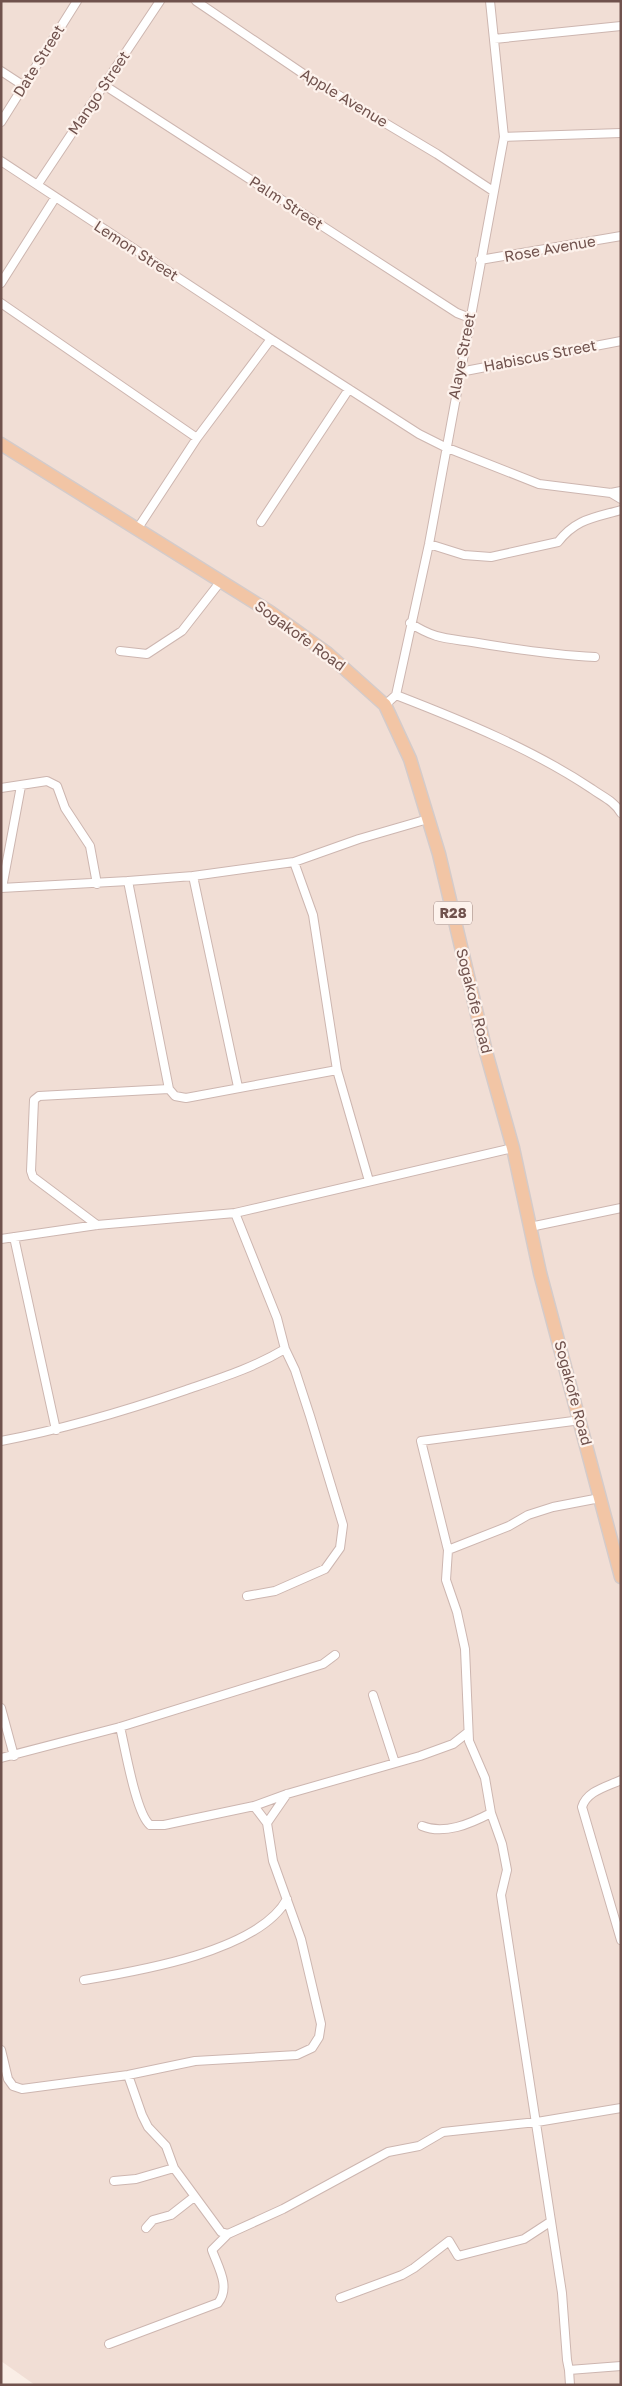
<svg xmlns="http://www.w3.org/2000/svg" width="622" height="2386" font-family="'Golos Text',sans-serif">
<style>
.residential{fill:#f1ded5}
.lines{fill:none;stroke-linecap:round;stroke-linejoin:round}
.minor-casing{stroke:#cdb6b0;stroke-width:10}
.primary-casing{stroke:#d4cbca;stroke-width:15}
.minor{stroke:#fff;stroke-width:8}
.primary{stroke:#f2c5a5;stroke-width:12}
.labels{text-anchor:middle;stroke-width:4.5;stroke-linejoin:round;paint-order:stroke}
.shield{fill:#fdf2ec;stroke:#9a827d;stroke-width:1}
.shield-label{font-size:14px;font-weight:bold;fill:#70524d}
.street-label{font-size:15px;fill:#70524d;stroke:#fdf2ec}
</style>
<rect width="100%" height="100%" fill="#faeee6"/>
<!-- residential -->
<path class="residential" d="M1 1H621V2385H35L1 2361Z"/>
<g class="lines">
<defs>
<path id="minor" d="M196 1 308 77 437 154 493 191
M494 39 621 26
M1 71 24 86
M104 85 457 313 470 318
M1 122 77 1
M504 137 621 133
M1 161 271 339 419 434 445 447 539 484 611 493 621 491
M38 184 160 1
M480 260 621 236
M1 283 55 198
M1 303 197 438
M460 372 621 341
M611 493 621 499
M261 522 349 389
M138 528 197 438 271 339
M429 544 464 555 491 557 558 542C576 519 593 518 621 510
M410 623C435 639 445 638 472 642 513 649 554 655 595 657
M120 651 147 654 182 631 221 581
M396 695C463 721 532 749 592 789 603 797 614 801 621 813
M385 705 396 695 429 544 504 137 490 1
M1 788 47 781 57 786 65 808 90 846 97 884
M294 862 313 915 337 1070 369 1181
M193 876 238 1087
M128 881 193 876 294 862 359 839 428 819
M1 888 128 881 169 1089 175 1096 186 1098 337 1070
M2 888 21 786
M97 1225 33 1177 31 1171 34 1100 39 1096 169 1089
M530 1227 621 1208
M14 1237 56 1430
M1 1239 97 1225 235 1213
M581 1420 421 1441 448 1550 446 1580 457 1612 465 1649 469 1741 485 1778 491 1813 502 1844 507 1870 501 1895 562 2293 567 2360 569 2370 621 2366
M1 1441C64 1429 125 1411 186 1390 221 1378 253 1368 285 1349
M448 1550 509 1526 528 1515 553 1507 600 1498
M247 1596 275 1591 325 1569 340 1548 343 1525 310 1416 295 1370 285 1349 277 1318 235 1213 513 1148
M373 1695 395 1763
M1 1708 14 1756
M120 1727C125 1747 136 1814 150 1825H164L254 1806 287 1794 420 1756 453 1744 467 1733
M1 1758 120 1727 323 1664 335 1655
M621 1780C606 1787 587 1791 582 1807L621 1940
M267 1823 287 1794
M422 1826C444 1835 470 1824 491 1813
M84 1980C139 1971 259 1951 287 1899
M1 2050 8 2079 13 2086 22 2089 128 2075 195 2061 297 2055 312 2048 319 2037 321 2024 301 1939 273 1861 267 1823 254 1806
M128 2075 142 2115 148 2127 166 2146 174 2168
M114 2181 136 2179 174 2168 221 2232 228 2234 283 2209 388 2152 419 2146 443 2132 537 2122 621 2108
M146 2228 153 2220 171 2215 194 2197
M340 2298 402 2275 414 2268 449 2241 458 2256 524 2239 550 2222
M109 2344 218 2303C231 2287 218 2267 212 2250L228 2234
M569 2370 570 2385"/>
<path id="primary" d="M1 444 270 612 327 653 385 705 410 759 439 854 486 1052 513 1148 540 1273 621 1577"/>
</defs>
<!-- minor casing -->
<use href="#minor" class="minor-casing"/>
<!-- primary casing -->
<use href="#primary" class="primary-casing"/>
<!-- minor -->
<use href="#minor" class="minor"/>
<!-- primary -->
<use href="#primary" class="primary"/>
</g>
<g class="labels">
<!-- shield labels -->
<rect class="shield" x="434" y="901.5" width="38" height="23" rx="4"/>
<g class="shield-label">
<text x="453" y="918">R28</text>
</g>
<!-- street labels -->
<g class="street-label">
<text transform="translate(39 61) rotate(-58)" y="5">Date Street</text>
<text transform="translate(99 93) rotate(-56)" y="5">Mango Street</text>
<text transform="translate(344 98) rotate(31)" y="5">Apple Avenue</text>
<text transform="translate(286 203) rotate(33)" y="5">Palm Street</text>
<text transform="translate(550 249) rotate(-10)" y="5">Rose Avenue</text>
<text transform="translate(136 251) rotate(33)" y="5">Lemon Street</text>
<text transform="translate(462 356) rotate(-79)" y="5">Alaye Street</text>
<text transform="translate(540 356) rotate(-11)" y="5">Habiscus Street</text>
<text transform="translate(300 636) rotate(36)" y="5">Sogakofe Road</text>
<text transform="translate(474 1001) rotate(76)" y="5">Sogakofe Road</text>
<text transform="translate(573 1393) rotate(75)" y="5">Sogakofe Road</text>
</g>
</g>
<!-- border -->
<rect width="622" height="2386" fill="none" stroke="#70524d" stroke-width="5"/>
</svg>
